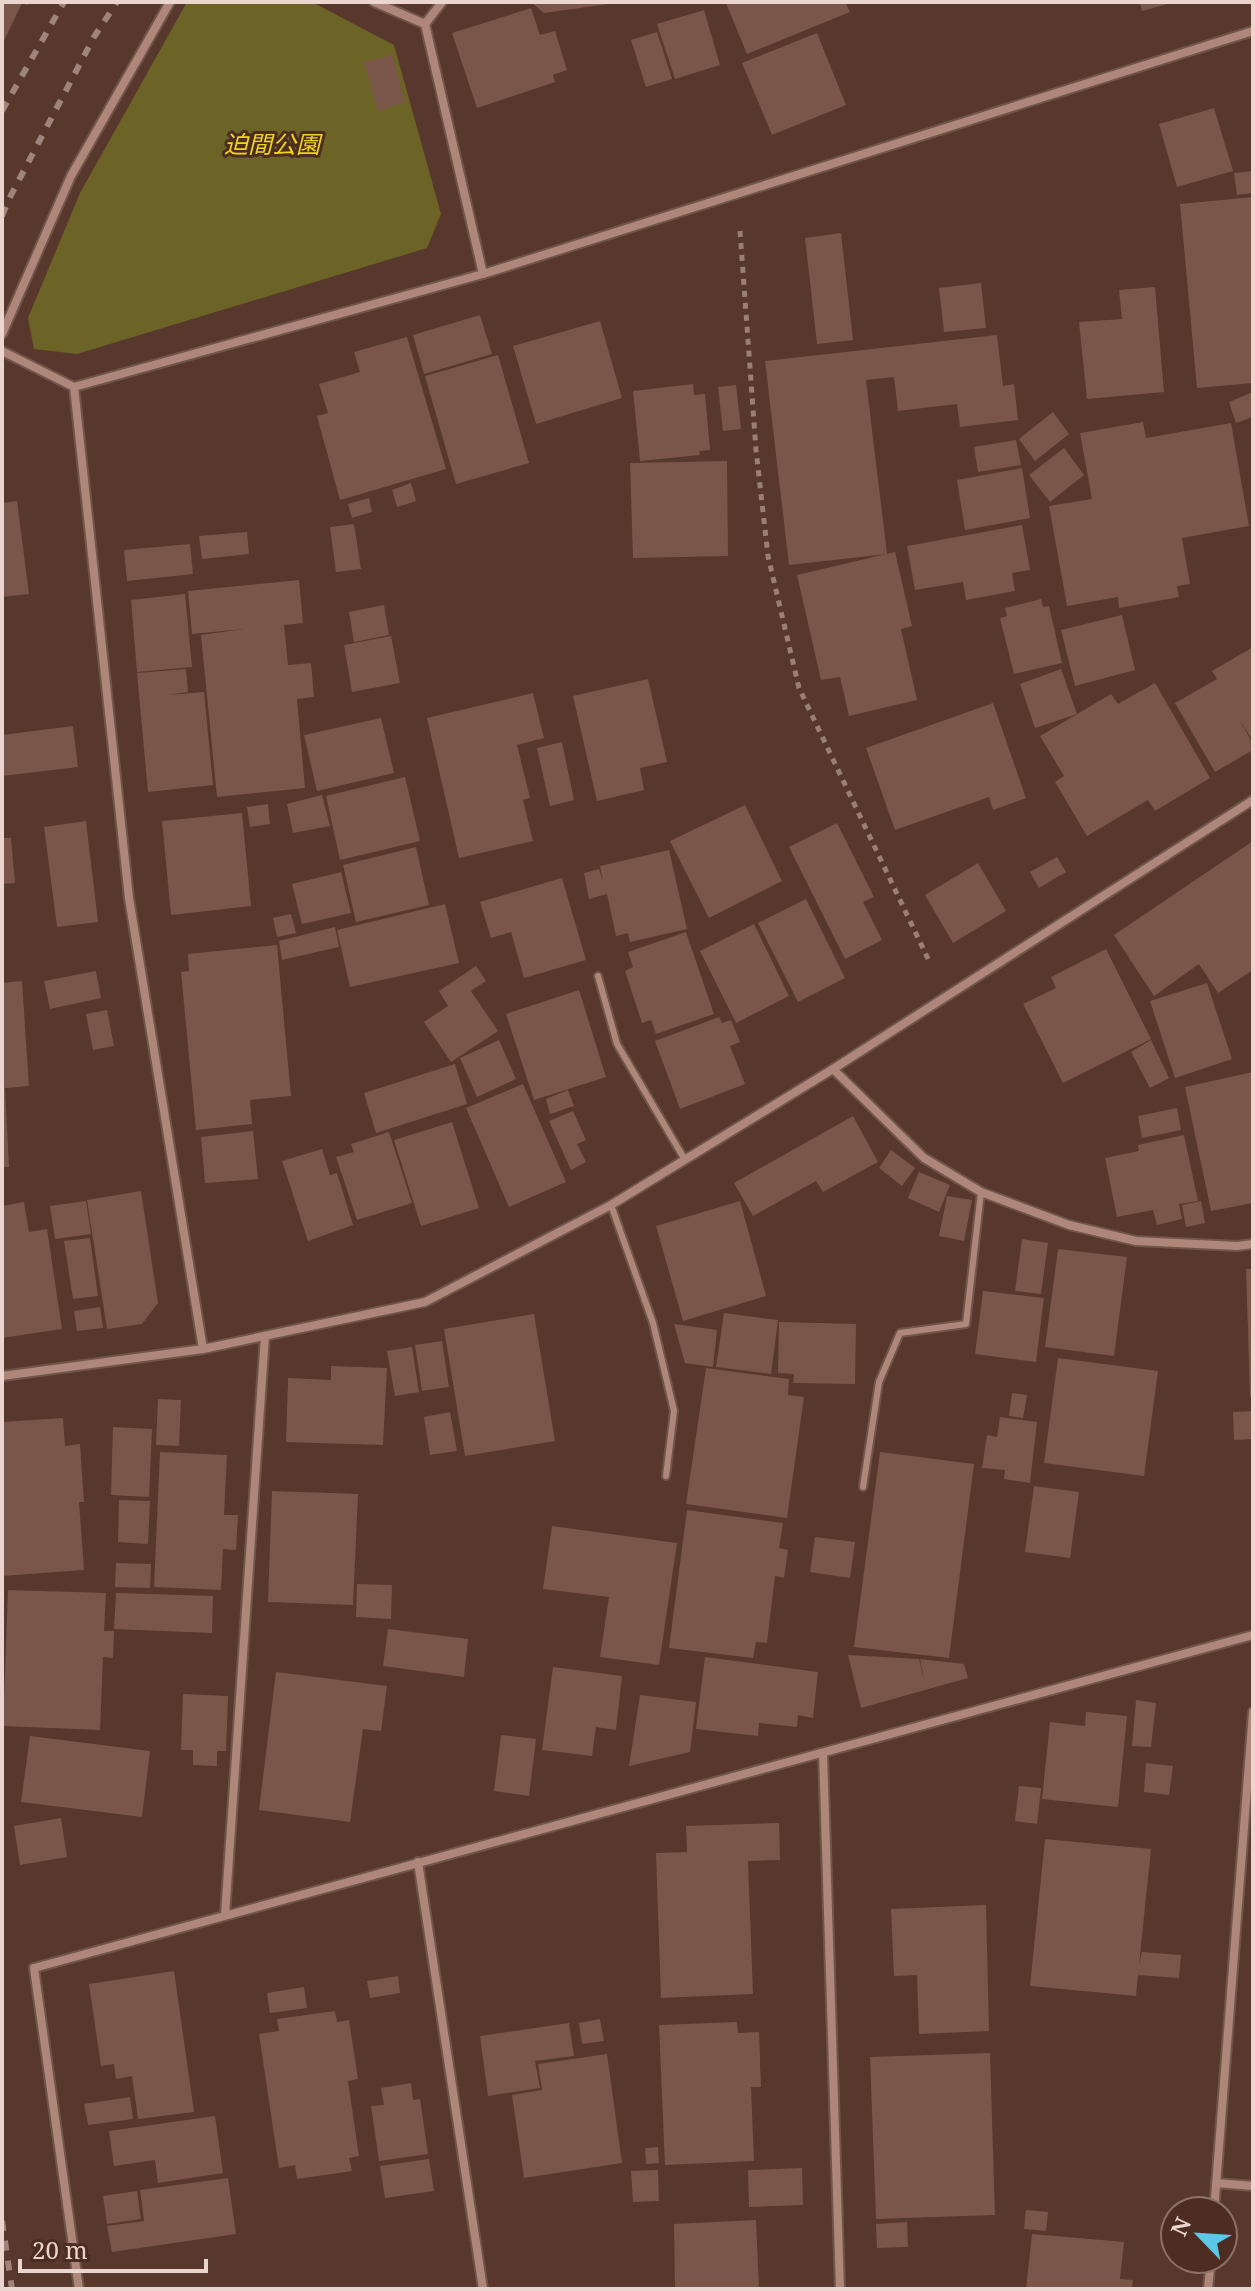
<svg xmlns="http://www.w3.org/2000/svg" width="1255" height="2291" font-family="'Noto Serif','Noto Sans JP',serif">
<style>
.green{fill:#6c6327}
.building{fill:#795649}
.lines{fill:none;stroke-linecap:round;stroke-linejoin:round}
.service-casing{stroke:#70554b;stroke-width:10}
.minor-casing{stroke:#70554b;stroke-width:12}
.path{stroke:#9a7f76;stroke-width:5;stroke-dasharray:6 6;stroke-linecap:butt}
.service{stroke:#ae877a;stroke-width:6}
.minor{stroke:#ae877a;stroke-width:8}
.rail{stroke:#9f847b;stroke-width:6;stroke-dasharray:10 10;stroke-linecap:butt}
.labels{text-anchor:middle;stroke-width:6;stroke-linejoin:round;paint-order:stroke}
.park-label{font-size:24px;font-style:italic;fill:#eed51c;stroke:#4d2d22}
</style>
<rect width="100%" height="100%" fill="#58372c"/>
<!-- green -->
<path class="green" d="M187 2H312L394 45 441 214 427 248 77 354 34 349 28 318 80 193Z"/>
<!-- building -->
<path class="building" d="M2 2H30L28 5 22 3 2 45Z
M531 2H609V4L544 13Z
M729 2H845L850 12 747 54 726 3Z
M1140 2H1171V3L1142 11Z
M531 8 540 35 555 31 567 70 553 75 555 82 477 108 452 33Z
M704 10 720 65 675 79 657 24Z
M657 32 672 79 646 87 631 40Z
M817 33 846 105 772 135 742 63Z
M392 55 405 102 378 111 364 62Z
M1214 108 1233 171 1177 187 1159 124Z
M1253 171V193L1237 195 1234 173Z
M1253 197V383L1197 388 1180 204Z
M841 233 853 340 817 344 805 238Z
M981 283 986 328 944 332 939 288Z
M1155 287 1164 392 1087 399 1079 322 1122 319 1119 290Z
M480 315 492 354 424 374 413 335Z
M600 321 622 398 536 424 513 346Z
M997 335 1003 386 1014 384 1018 420 960 427 957 404 898 411 894 377 866 380 887 554 789 565 765 361Z
M407 337 446 469 340 500 317 416 328 413 319 384 360 372 354 352Z
M498 355 529 463 456 484 425 376Z
M693 384 694 395 705 394 710 450 699 451 700 455 640 461 633 391Z
M736 385 741 429 723 431 718 387Z
M1253 392V417L1236 423 1229 402Z
M1053 412 1069 434 1035 461 1019 439Z
M1143 422 1146 438 1231 423 1249 526 1182 538 1190 584 1177 586 1179 597 1119 608 1118 597 1067 606 1049 506 1092 499 1080 433Z
M1016 440 1021 465 978 472 974 447Z
M1064 448 1084 475 1050 502 1029 475Z
M727 461 728 556 633 558 630 463Z
M1022 468 1030 518 965 530 957 480Z
M411 483 416 501 397 507 392 490Z
M369 498 372 512 352 518 348 504Z
M17 501 29 594 2 597V503Z
M354 524 361 569 336 572 330 527Z
M1022 525 1030 570 1012 573 1015 591 966 600 963 582 915 590 907 546Z
M247 532 249 554 202 559 199 536Z
M190 544 193 574 127 581 124 550Z
M895 552 912 626 901 629 917 700 849 716 840 677 821 680 797 575Z
M299 580 303 623 284 625 288 665 311 663 314 697 297 699 305 788 217 797 201 635 244 629 192 634 188 591Z
M185 594 192 667 137 672 131 600Z
M1041 599 1043 607 1049 606 1062 663 1014 674 1000 618 1007 616 1005 608Z
M384 605 389 635 354 642 349 612Z
M1122 615 1135 670 1075 686 1061 630Z
M391 636 400 683 352 692 344 645Z
M1253 647V741L1239 719 1253 744V750L1215 772 1175 703 1217 679 1212 671Z
M186 669 188 692 167 695 204 692 213 785 148 792 137 673Z
M1061 669 1077 714 1035 728 1020 684Z
M648 679 667 762 640 768 644 790 597 801 573 696Z
M1155 683 1210 778 1155 811 1148 800 1087 836 1055 782 1064 776 1040 736 1111 694 1118 704Z
M533 693 544 738 517 745 530 798 523 800 533 841 459 858 427 718Z
M993 703 1026 798 993 810 989 797 895 830 866 748Z
M381 718 394 773 317 791 304 735Z
M73 726 78 767 2 776V735Z
M562 742 574 800 550 806 537 748Z
M405 777 420 841 340 860 326 796Z
M322 795 330 826 293 833 287 804Z
M268 804 270 824 250 827 247 807Z
M745 805 782 881 709 918 670 841Z
M242 813 251 906 171 915 162 821Z
M86 821 98 922 57 927 44 827Z
M837 823 874 897 863 902 882 940 845 959 789 847Z
M2 838H11L15 883 2 884Z
M1253 841V970L1218 993 1199 964 1154 996 1114 935Z
M416 847 429 905 356 922 343 865Z
M669 850 687 929 630 942 628 933 616 936 607 894 589 899 584 873 599 869 603 881 600 866Z
M1057 857 1066 872 1039 888 1030 872Z
M978 863 1006 911 953 943 925 895Z
M341 872 351 913 302 924 292 884Z
M562 878 586 960 524 978 511 932 491 938 480 902Z
M806 899 845 978 798 1002 758 923Z
M445 904 459 963 350 987 337 930Z
M291 914 296 933 277 937 273 918Z
M754 924 789 996 736 1023 700 951Z
M335 927 339 947 282 960 279 941Z
M686 932 714 1014 656 1034 651 1020 642 1023 625 971 633 967 628 952Z
M277 945 291 1096 250 1100 252 1124 196 1130 181 972 189 971 188 954Z
M1106 949 1151 1039 1063 1083 1023 1004 1056 988 1051 977Z
M476 966 486 981 471 991 498 1031 451 1062 424 1022 448 1006 439 991Z
M96 971 101 998 50 1009 44 981Z
M22 981 29 1086 5 1088 9 1167H2V983Z
M1207 983 1232 1059 1175 1078 1150 1001Z
M579 990 606 1077 534 1100 506 1014Z
M107 1010 114 1046 93 1050 86 1014Z
M719 1017 722 1023 731 1020 740 1042 730 1046 745 1084 680 1109 655 1041Z
M499 1040 516 1079 477 1097 460 1058Z
M1151 1040 1169 1078 1150 1088 1131 1052Z
M455 1064 467 1104 376 1133 364 1093Z
M1253 1072V1203L1211 1211 1185 1087Z
M523 1084 566 1182 509 1207 466 1108Z
M568 1090 574 1106 550 1114 546 1099Z
M1177 1108 1181 1130 1142 1138 1138 1116Z
M573 1111 586 1140 577 1144 586 1162 571 1170 549 1121Z
M853 1116 878 1162 823 1192 816 1181 753 1216 734 1183Z
M452 1122 479 1208 421 1226 394 1140Z
M253 1131 258 1179 205 1183 201 1137Z
M389 1132 412 1203 357 1220 336 1157 354 1152 351 1144Z
M1184 1135 1198 1201 1179 1204 1182 1219 1157 1225 1153 1210 1117 1217 1105 1158 1139 1151 1138 1145Z
M322 1149 330 1175 337 1173 353 1225 308 1241 282 1161Z
M891 1150 915 1168 902 1186 879 1168Z
M919 1172 950 1185 939 1212 908 1198Z
M141 1191 158 1303 142 1324 107 1329 87 1200Z
M947 1196 972 1200 964 1241 939 1236Z
M86 1201 91 1234 55 1239 50 1206Z
M740 1201 766 1296 683 1321 656 1226Z
M1201 1201 1205 1223 1186 1227 1182 1205Z
M24 1202 29 1232 47 1229 62 1329 2 1338V1206Z
M90 1238 98 1296 73 1299 64 1241Z
M1022 1239 1048 1243 1041 1294 1015 1291Z
M1058 1249 1127 1257 1114 1356 1045 1347Z
M1246 1269H1253V1397H1250Z
M983 1291 1044 1298 1036 1362 975 1354Z
M100 1307 103 1328 77 1331 74 1311Z
M724 1313 778 1320 771 1374 716 1367Z
M534 1314 555 1441 465 1456 444 1329Z
M779 1322 856 1324 855 1384 793 1383 794 1374 778 1373Z
M674 1324 717 1330 713 1367 685 1363Z
M442 1341 449 1387 422 1391 415 1345Z
M412 1347 419 1392 395 1396 387 1351Z
M1058 1358 1158 1371 1144 1476 1044 1463Z
M331 1366 387 1368 383 1445 286 1442 288 1378 331 1380Z
M706 1368 789 1379 788 1395 804 1397 787 1518 686 1504Z
M1012 1393 1027 1395 1023 1418 1009 1416Z
M158 1399 181 1400 179 1446 156 1445Z
M1253 1411V1439L1234 1440 1233 1412Z
M450 1412 457 1451 430 1455 424 1417Z
M1000 1417 1037 1422 1030 1483 1004 1479 1005 1470 982 1468 987 1435 997 1437Z
M63 1418 65 1446 80 1444 84 1502H79L84 1570 2 1576V1422Z
M113 1427 152 1429 149 1497 111 1495Z
M160 1452 227 1455 224 1515H238L236 1550 223 1549 221 1590 154 1587Z
M880 1452 974 1464 949 1658 854 1647Z
M1034 1486 1079 1492 1070 1558 1025 1552Z
M272 1491 358 1494 353 1605 268 1602Z
M119 1500 150 1501 148 1544 118 1542Z
M687 1510 783 1523 779 1548 788 1550 784 1578 775 1576 767 1643 756 1642 753 1658 669 1648Z
M552 1526 677 1543 659 1665 600 1657 609 1597 543 1589Z
M815 1537 855 1542 850 1578 810 1572Z
M116 1563 151 1564 150 1588 115 1587Z
M357 1584 392 1585 391 1619 356 1617Z
M8 1590 106 1593 104 1631H114L113 1658 103 1657 100 1730 3 1726Z
M116 1593 213 1596 212 1633 114 1629Z
M388 1629 468 1639 464 1677 383 1666Z
M848 1655 919 1659 925 1684 920 1659 964 1664 968 1678 861 1708Z
M705 1657 818 1672 813 1718 798 1715 797 1727 759 1723 758 1736 696 1729Z
M553 1667 622 1676 616 1730 596 1727 592 1756 542 1750Z
M276 1672 387 1686 381 1731 363 1729 350 1822 259 1810Z
M183 1694 228 1696 226 1751H217V1766L193 1765V1750H181Z
M640 1695 696 1702 690 1752 629 1766Z
M1136 1700 1156 1703 1151 1747 1132 1746Z
M1086 1712 1127 1716 1118 1807 1042 1799 1050 1722 1085 1726Z
M501 1735 536 1739 529 1796 494 1791Z
M30 1736 150 1751 142 1817 21 1802Z
M1146 1763 1173 1766 1169 1795 1144 1792Z
M1019 1786 1041 1788 1037 1824 1015 1821Z
M61 1818 67 1857 20 1865 14 1826Z
M779 1823 780 1860 748 1861 753 1994 661 1998 656 1853 687 1852 686 1826Z
M1045 1839 1151 1849 1139 1965 1142 1952 1181 1955 1179 1978 1138 1975 1136 1996 1030 1986Z
M986 1905 989 2031 919 2034 917 1975 894 1976 891 1909Z
M174 1971 194 2112 138 2119 132 2076 116 2079 114 2064 101 2066 89 1984Z
M398 1976 400 1993 370 1998 367 1981Z
M304 1987 307 2008 270 2013 267 1993Z
M335 2011 337 2022 349 2020 358 2079 348 2081 359 2156 349 2158 352 2171 297 2179 295 2165 279 2168 259 2034 279 2031 277 2019Z
M600 2019 604 2041 582 2044 579 2023Z
M737 2022 738 2033 759 2032 761 2087H751L754 2161 665 2165 659 2025Z
M569 2023 574 2056 535 2061 540 2088 488 2096 480 2036Z
M990 2053 995 2215 876 2219 870 2057Z
M607 2054 622 2163 524 2178 512 2095 542 2090 538 2064Z
M411 2083 413 2100 420 2099 428 2154 379 2161 371 2106 384 2105 381 2088Z
M130 2097 133 2119 88 2125 84 2104Z
M215 2116 223 2173 158 2183 155 2160 114 2166 109 2131Z
M658 2147 659 2163 646 2164 645 2148Z
M429 2159 434 2191 385 2198 380 2166Z
M802 2168 803 2205 749 2207 748 2170Z
M658 2170 659 2201 633 2202 631 2171Z
M228 2178 236 2234 112 2252 107 2226 144 2221 140 2190Z
M137 2191 141 2219 107 2224 103 2196Z
M1026 2210 1048 2212 1046 2231 1024 2229Z
M756 2220 759 2289H675L674 2224Z
M907 2222 908 2247 877 2248 876 2224Z
M1032 2234 1124 2242 1120 2279 1133 2280 1132 2289H1026Z"/>
<g class="lines">
<defs>
<path id="service" d="M598 976 617 1044 685 1160
M611 1205 653 1323 674 1411 666 1476
M863 1487 879 1382 900 1333 966 1324 981 1192"/>
<path id="minor" d="M374 2 425 24
M442 2 425 24 483 274
M2 334 71 176 170 2
M2 351 74 387
M833 1069 924 1158 981 1192 1069 1225 1136 1241 1237 1246 1253 1244
M203 1349 129 898 74 387 483 274 1253 31
M2 1376 203 1349 425 1302 611 1205 833 1069 1253 800
M823 1753 840 2289
M418 1862 483 2289
M225 1915 265 1336
M1216 2183 1253 2186
M1214 2211 1253 1712
M79 2289 34 1968 1253 1635
M1208 2289 1211 2259"/>
</defs>
<!-- service casing -->
<use href="#service" class="service-casing"/>
<!-- minor casing -->
<use href="#minor" class="minor-casing"/>
<!-- path -->
<path class="path" d="M740 231 756 450 768 556 799 688 930 963"/>
<!-- service -->
<use href="#service" class="service"/>
<!-- minor -->
<use href="#minor" class="minor"/>
<!-- rail -->
<path class="rail" d="M2 111 64 2
M2 216 9 199 94 37 117 2
M2 2221 12 2289"/>
</g>
<g class="labels">
<!-- park labels -->
<g class="park-label">
<text x="272" y="153">迫間公園</text>
</g>
</g>
<!-- border -->
<rect width="1255" height="2291" fill="none" stroke="#ebd6cf" stroke-width="8"/>
<!-- north arrow -->
<g transform="translate(1199 2235) rotate(295)"><circle r="38" fill="#4d2d22" stroke="#8c7167" stroke-width="2"/>
<path d="M0-6L14 30L0 20L-14 30Z" fill="#5cc7e7"/>
<text y="-12" font-size="22" font-weight="bold" text-anchor="middle" fill="#ebd6cf">N</text>
</g>
<!-- scale -->
<path d="M20 2259v12h186v-12" fill="none" stroke="#ebd6cf" stroke-width="4"/>
<text x="32" y="2259" font-size="24" fill="#ebd6cf" stroke="#4d2d22" stroke-width="6" paint-order="stroke">20 m</text>
</svg>
